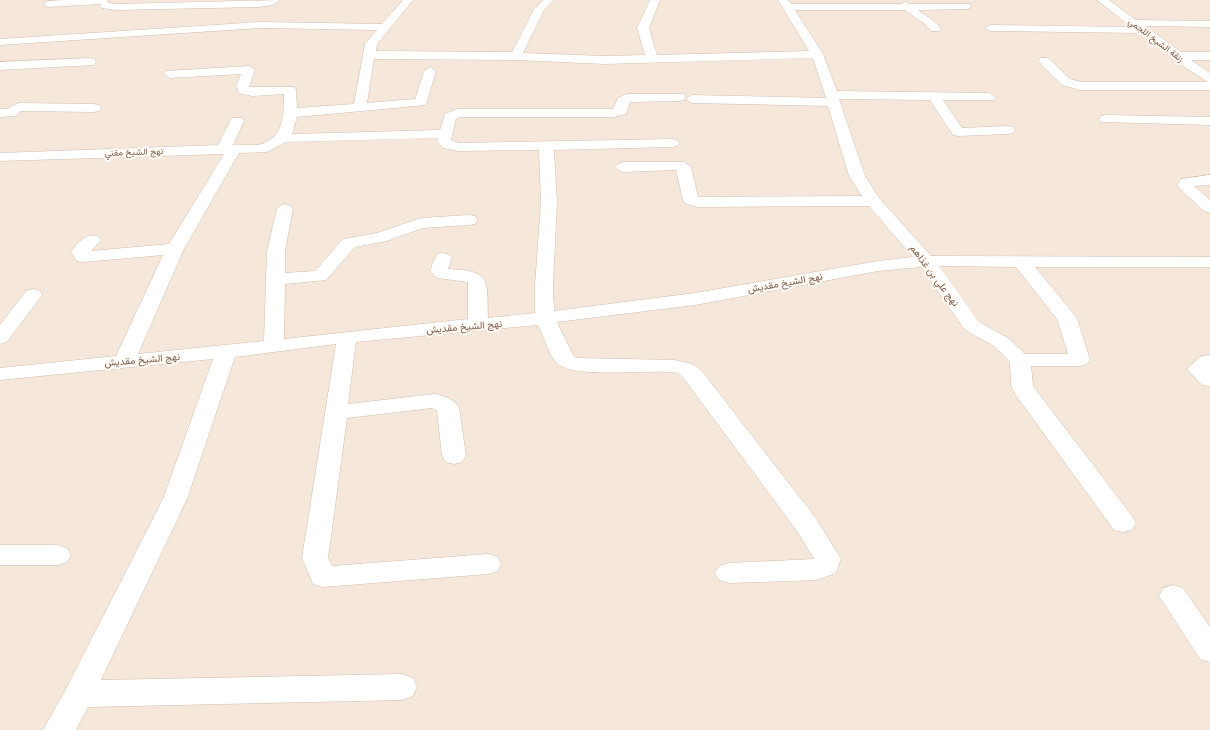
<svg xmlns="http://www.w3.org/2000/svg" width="1210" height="730" font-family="Arial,Vazirmatn,sans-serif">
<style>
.residential{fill:#f5e8da}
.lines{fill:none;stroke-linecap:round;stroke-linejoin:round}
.street-casing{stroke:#d1beb0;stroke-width:1}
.street{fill:#fff;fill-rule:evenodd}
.labels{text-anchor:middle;stroke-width:4;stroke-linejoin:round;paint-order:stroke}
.far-street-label{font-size:9px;fill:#7a5c4d;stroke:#fffaf3}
.street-label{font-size:10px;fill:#7a5c4d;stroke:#fffaf3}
</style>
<rect width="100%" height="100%" fill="#fdf6ec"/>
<!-- residential -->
<path class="residential" d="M0 0H1210V730H0Z"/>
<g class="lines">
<defs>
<path id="street" d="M64 0H107L109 3 116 4 280 0 273 5 259 7 116 10 102 8 100 4 48 7 43 4 48 1Z
M403 0H413L377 44 376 51 512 52 534 9 543 0H554L544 10 523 53 605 56 645 55 637 28 650 0H660L649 28 657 55 809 51 778 0H788L791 4H901L905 2 910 4H970L971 6 970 8 966 9 918 10C926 16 934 20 941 29L939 31H931L925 24 905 10H795L823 54 837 91 989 93 996 97 994 100H943L962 128 1008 126 1013 127 1015 130 1013 133 1008 134 958 136 953 135 930 100 839 99 865 176 879 198 931 256 1210 257V267H1035L1077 318 1090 360 1087 364 1080 366H1031L1033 386 1132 516 1136 523 1132 530 1123 532 1114 530 1015 394 1011 386 1010 362 994 346 965 330 921 267 878 271 695 305 557 322 573 355 576 358 675 360 692 364 701 370 815 517 841 559 836 573 817 580 729 583 719 580 715 573 719 566 729 563 814 559 797 531 685 380 678 373C652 368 574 380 557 363 548 354 544 336 538 325L356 342 348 404 435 394C444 396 454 399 459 407L466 456 462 462 454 464 446 462 442 456 437 411 432 408 347 418 328 558 332 566 488 554 498 557 501 564 498 571 488 574 323 587 313 584 302 558 336 344 235 357 187 499 101 680 402 674 413 678 417 687 413 696 402 700 88 707 76 730H43L68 685 163 499 213 359 0 380V368L116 356 163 255 83 262 77 261 71 252C78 242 86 233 98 236L101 240 91 251 169 244 224 154 0 161V153L218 145 230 121 232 118H242L244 121 233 145C242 144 256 147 264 143 284 136 284 112 284 94L252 96 239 93 236 86 241 74 170 78 164 74 166 71 249 66 255 70 249 87H295L296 90 297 108 354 104 365 44 377 30 261 28 0 45V39L261 22 382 24ZM813 58 826 98 692 95 685 99 692 103 828 106 849 176 862 196 698 197 691 167 684 162H623L618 164 615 167 618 170 623 172 676 170 683 200 685 203 697 207 869 206 913 257 878 261 695 293 554 311 553 286 557 202 554 150 672 147 677 146 679 143 677 140 672 139 459 143 451 140 456 119 460 117H614L626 114 630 102 679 101 684 100 686 97 684 94H627L618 98 613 109H457L445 114 440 130 292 134 297 117 426 105 436 71 430 67 424 71 415 99 367 103 374 59 516 60 605 64ZM438 138 437 141 443 148 459 151 539 150 541 202 535 286V313L488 318C487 279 492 271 448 269L452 258 449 254 443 253 437 254 430 270 437 278 468 282V319L284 339 285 284 326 280 355 247 387 241 423 228 469 225 475 224 477 220 475 216 469 215 421 218 377 233 343 239 315 271 285 273V251L293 209 291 206 285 204 279 206 277 209 267 251 264 341 138 354 184 249 239 153 267 152 286 142ZM939 266 1016 267 1057 319 1068 354H1025L1008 338 979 322Z
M1097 0H1109L1136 20 1210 21V27L1145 26 1181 52H1210V60H1191L1210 73V90H1080L1062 85 1038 61 1040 58H1048L1070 79 1081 82H1208L1172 59 1170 56 1140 33 991 31 985 28 991 25 1131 27Z
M90 58 94 59 96 62 94 65 0 70V62Z
M18 103 94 104 99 105 101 108 99 111 94 112 21 111 15 116 0 117V109H7Z
M1106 115 1210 117V125L1101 122 1099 119 1101 116Z
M1210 175V185L1194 186 1210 200V213L1204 211 1177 186 1181 179Z
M33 289 40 291 42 295 7 342 0 344V325L26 291Z
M1207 355H1210V386L1202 385 1187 369 1200 357Z
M0 545H58L67 548 71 555 67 562 58 565H0Z
M1173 585 1183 588 1210 627V662L1200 659 1159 596 1163 588Z"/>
</defs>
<!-- street casing -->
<use href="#street" class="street-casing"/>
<!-- street -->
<use href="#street" class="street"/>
</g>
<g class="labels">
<!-- far-street labels -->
<g class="far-street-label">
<text transform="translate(1156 40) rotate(37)" y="3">زنقة الشيخ اللجمي</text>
<text transform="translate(134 152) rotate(-2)" y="3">نهج الشيخ مقني</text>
</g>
<!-- street labels -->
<g class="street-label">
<text transform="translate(935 275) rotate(53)" y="4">نهج علي بن غذاهم</text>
<text transform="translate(785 282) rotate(-10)" y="4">نهج الشيخ مقديش</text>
<text transform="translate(464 326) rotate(-5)" y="4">نهج الشيخ مقديش</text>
<text transform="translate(142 359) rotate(-5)" y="4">نهج الشيخ مقديش</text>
</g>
</g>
</svg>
